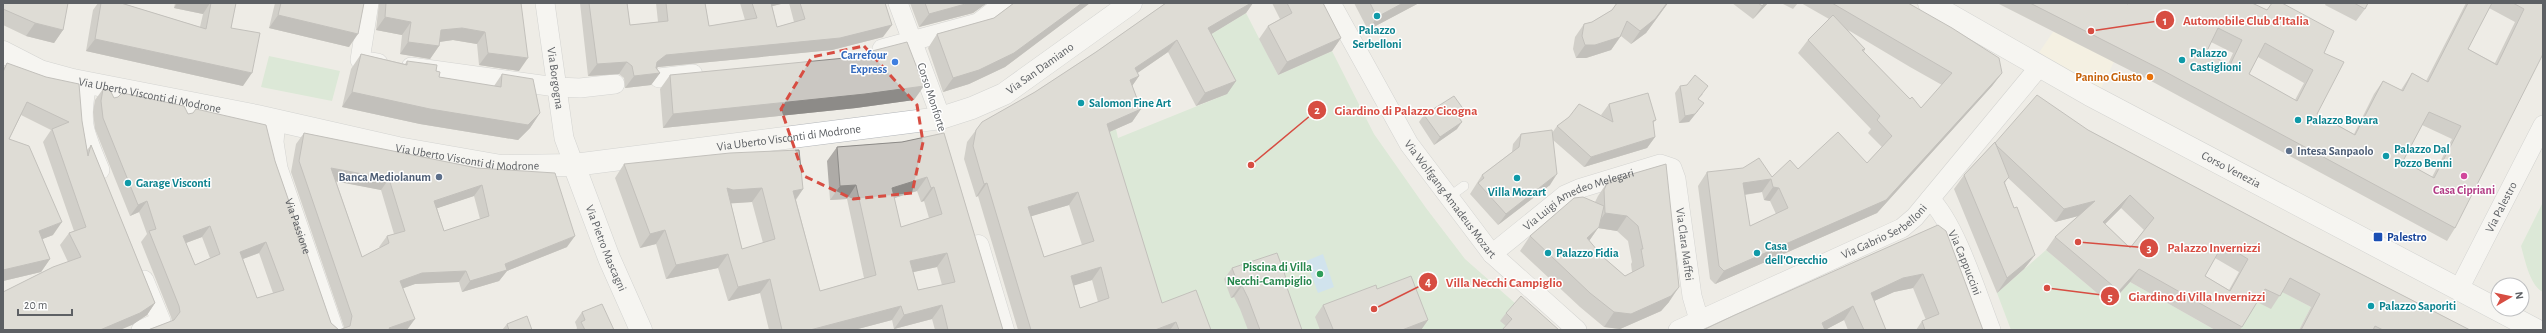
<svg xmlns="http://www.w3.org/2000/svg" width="2546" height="333" font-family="'Alegreya Sans',sans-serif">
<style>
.commercial{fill:#faf4de}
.green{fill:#c5e3c5}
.water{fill:#add7f6}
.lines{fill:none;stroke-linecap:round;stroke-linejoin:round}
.lane-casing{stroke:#b3b5b9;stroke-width:10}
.street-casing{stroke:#b3b5b9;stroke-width:20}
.secondary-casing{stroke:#b2b5b9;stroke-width:23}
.lane{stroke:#fff;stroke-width:9}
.street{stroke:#fff;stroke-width:19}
.secondary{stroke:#fff;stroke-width:22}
.wall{fill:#aeaba7;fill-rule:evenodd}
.shaded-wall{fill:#8d8b88}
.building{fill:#cac7c2;stroke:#8d8b88;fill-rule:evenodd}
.marked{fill:none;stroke:#d74d42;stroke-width:3;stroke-dasharray:8 5;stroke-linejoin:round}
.culture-dot{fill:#0f9aa8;stroke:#fff;stroke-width:1.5}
.shop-dot{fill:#3f7fe0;stroke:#fff;stroke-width:1.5}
.food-dot{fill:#e8710a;stroke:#fff;stroke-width:1.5}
.service-dot{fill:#5c6f8a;stroke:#fff;stroke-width:1.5}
.hotel-dot{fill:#d1479c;stroke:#fff;stroke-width:1.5}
.transit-dot{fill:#1a4fb4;stroke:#fff;stroke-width:1.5}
.leisure-dot{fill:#2e9e5b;stroke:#fff;stroke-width:1.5}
.labels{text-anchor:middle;stroke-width:3;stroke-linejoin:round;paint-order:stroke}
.culture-label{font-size:12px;font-weight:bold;fill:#0d838f;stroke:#fff;text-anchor:start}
.shop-label{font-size:12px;font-weight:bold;fill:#366cbe;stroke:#fff;text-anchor:end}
.street-label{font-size:12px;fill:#5d6064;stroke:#fff}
.food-label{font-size:12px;font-weight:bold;fill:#c56008;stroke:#fff;text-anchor:end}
.service-label{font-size:12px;font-weight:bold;fill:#4e5e75;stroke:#fff;text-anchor:start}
.hotel-label{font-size:12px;font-weight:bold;fill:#b23c85;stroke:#fff}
.transit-label{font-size:12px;font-weight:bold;fill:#164399;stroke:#fff;text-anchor:start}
.leisure-label{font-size:12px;font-weight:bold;fill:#27864d;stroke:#fff;text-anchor:end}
.leader{fill:none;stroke:#d74d42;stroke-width:1.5}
.callout-dot{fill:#d74d42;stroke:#fff;stroke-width:1.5}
.mark-label{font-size:12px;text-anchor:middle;font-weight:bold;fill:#fff}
.callout-label{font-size:13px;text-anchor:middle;font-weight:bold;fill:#d74d42;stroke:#fff;stroke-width:3;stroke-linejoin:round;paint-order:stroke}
</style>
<rect width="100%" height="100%" fill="#eeece6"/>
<!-- commercial -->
<path class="commercial" d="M2066 3H2142L2098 95 2034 60 2053 32Z"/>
<!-- green -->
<path class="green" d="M1246 13 1278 75 1332 51 1374 134 1426 208 1465 259 1516 304 1503 330H1211L1155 307 1102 133 1116 129 1118 138 1227 94 1200 41Z
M269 56 340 71 332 101 261 87Z
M2543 202V292C2530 286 2525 260 2521 246Z
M2046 250 2110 304 2130 282 2215 330H2011L1997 293Z
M2281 291 2311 307 2299 330H2239L2256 302Z"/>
<!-- water -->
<path class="water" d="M1323 254 1334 287 1318 293 1306 261Z"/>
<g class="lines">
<defs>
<path id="lane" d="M1449 197 1464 186"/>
<g id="street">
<path d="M369 3 360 60 378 63"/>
<path id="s1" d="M545 3 564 138 574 165"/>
<path d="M898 3 941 118"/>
<path id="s2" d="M1331 3 1409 144 1492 254 1577 330"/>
<path d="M882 49 978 23 1004 3"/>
<path d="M411 67 556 87 580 88 615 84"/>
<path d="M659 78 693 74"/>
<path d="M87 83C79 125 84 131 100 170"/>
<path id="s3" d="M276 120 274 142 278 168 334 330"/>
<path id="s4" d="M1930 199C1956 225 1977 294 1991 330"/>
<path id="s5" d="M1492 254 1565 195 1581 188 1660 164 1672 168 1676 179 1692 296 1699 320"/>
<path id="s6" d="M2459 289 2543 125"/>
<path d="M141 330 161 321 144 280"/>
<path id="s7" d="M1678 330 1902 228 1915 217 2040 66"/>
</g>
<g id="secondary">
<path id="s8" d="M1929 3 2090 95 2536 330"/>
<path id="s9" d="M3 52 40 71 73 80 257 116 398 148 501 166 574 165 941 118 972 108 1004 94 1131 3"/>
<path id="s10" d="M574 165 609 258 641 330"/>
<path d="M978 246 1003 330"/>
</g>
</defs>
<!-- lane casing -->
<use href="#lane" class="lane-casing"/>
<!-- street casing -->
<use href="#street" class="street-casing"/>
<!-- secondary casing -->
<use href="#secondary" class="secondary-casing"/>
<!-- lane -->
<use href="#lane" class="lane"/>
<!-- street -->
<use href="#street" class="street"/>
<!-- secondary -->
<use href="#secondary" class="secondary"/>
</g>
<!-- wall -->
<path class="wall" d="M3 3 63 30 54 43 26 36 3 25Z
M98 3H121L200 27 203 14 174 8 175 3H236L231 28 243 86 86 51 93 10Z
M275 3H364L349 47 269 28Z
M379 3H521L519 71 479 65 477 44 453 40 439 42V46L430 59 400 54 402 35 376 30Z
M580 3H627L630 25 658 22 656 3H705L709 26 745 20 740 3H785L772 6 777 27 794 22 789 3H885L883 37 832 50 658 67 657 68 660 73 651 85 625 88 624 78 619 74 588 76Z
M910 3H987L973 13 919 27Z
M1014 3H1090L1005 67 969 84 943 92 928 48 937 34 994 18Z
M1166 3H1253L1246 13 1211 34 1236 81 1227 94 1196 106 1168 52 1137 73 1139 76 1132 86 1141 109 1132 122 1109 132 1162 303 1211 330H1018L978 196 976 197 964 159 967 142 976 130 1035 92 1096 52ZM1069 205 1082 245 1044 257 1031 216ZM1092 280 1098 302 1080 308 1074 285Z
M1272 3H1323L1341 38 1332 51 1278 75 1259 39 1268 26 1280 19Z
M1354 3H1419L1368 30Z
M1617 3H1668L1646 33 1631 44 1621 36 1611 50 1586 58H1576L1573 49 1575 37 1584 24 1592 22 1612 10Z
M1732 3H1768L1753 19Z
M1781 3H1798L1793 9Z
M1801 3H1908L2002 73 1992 86 1877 213 1715 284 1710 279 1698 186 1707 172 1772 177 1798 169 1867 163 1882 147 1868 133 1871 129 1798 53 1808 40 1829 19ZM1848 30 1910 67 1942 85 1921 108 1910 99 1864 52 1865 49ZM1762 192 1764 200 1770 201 1776 214 1750 226 1745 195Z
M1997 3H2252L2324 53 2317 114 2354 134 2374 94 2383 81 2401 90 2412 73 2426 81 2466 3H2543L2455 228 2447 241 2153 82ZM2489 8 2515 22 2495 63 2468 49ZM2211 42 2233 53 2228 64 2206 53ZM2258 57 2304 83 2295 100 2249 74ZM2422 125 2452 139 2432 177 2403 161Z
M2326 3H2368L2365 9 2356 21 2325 5Z
M361 54 405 64 407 61 436 71 439 77 494 86 502 74 540 113 530 128 518 140 420 124 342 107 351 69Z
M7 63 82 121 87 150 91 145 155 303 147 315 132 325 68 262 60 245 69 233 74 231 43 142 51 130 21 115 9 139 53 235 42 239 50 259 41 272 3 281V69Z
M670 75 914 100 856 108 663 128 660 89Z
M1680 86 1703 94 1698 99V111L1689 122 1679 123 1675 93Z
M103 89 114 98 188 114 275 161 331 323 339 330 344 328V327L291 172 296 144 304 133 477 168 567 247 507 271 499 281 462 292 459 282 415 284 403 288 407 330H147L172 321 171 317 141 242 147 234 139 212 130 216 95 129 93 112 95 100ZM336 181 381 190 394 234 387 236 379 247 380 248 362 257ZM474 196 480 219 444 231 437 208ZM202 237 210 258 195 265 186 243ZM259 253 273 293 257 298 243 259Z
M1609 104 1656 120 1653 123 1655 137 1647 148 1584 167 1553 140 1550 185 1498 225 1470 194 1482 175 1512 152 1513 144 1521 134 1552 133 1557 126 1569 117 1602 116 1601 115Z
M1424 115 1459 117 1457 129 1434 145 1419 122Z
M2088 130 2293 239 2470 330H2299L2311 307 2282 292 2271 309 2257 302 2240 330H2215L2130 282 2110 304 2046 250 2055 237 2078 216 2055 222 2008 178 2005 183 2014 208 2035 255 2024 269 1997 293 1954 189 1964 175 1995 142ZM2121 208 2144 230 2130 248 2105 224ZM2215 258 2239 272 2229 290 2205 276Z
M944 133 1003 330H935L932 319 894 329 892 320 854 330H769L760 293 728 301 718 268 666 279 656 244 640 248 615 178 624 164 803 189 796 200 820 291 864 278 847 199 830 200 827 161 837 147 902 142ZM917 191 921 202 924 201 929 218 901 227 894 198ZM752 202 763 243 742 249 731 203ZM937 267 942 285 918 290 913 272Z
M1666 164 1669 302 1661 311 1620 329 1604 327 1580 307 1520 251 1530 236 1595 202 1598 196 1608 181ZM1598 228 1617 231 1628 241 1632 262 1631 264 1632 272 1625 276 1603 257 1589 241Z
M1938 225 1983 330H1916L1922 321 1926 320 1913 288 1894 292 1874 301 1886 330H1848L1844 320 1825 330H1703Z
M1232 268 1285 284 1302 330H1248L1240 309 1234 297 1231 298 1224 279Z
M1377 289 1428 320 1421 330H1320L1315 317 1323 305Z
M582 312 614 330H576L577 328 575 322Z
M1506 313 1559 330 1506 326 1500 321Z
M507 324 532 330H502Z"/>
<!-- shaded-wall -->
<path class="shaded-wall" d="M177 3H210L203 14 174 8Z
M765 3H785L761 9Z
M969 3H987L973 13 919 27 929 14Z
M1082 3H1090L1005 67 969 84 943 92 953 78Z
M1251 3H1253L1246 13 1200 41 1208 28Z
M1403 3H1419L1368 30 1377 17Z
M1667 3H1668L1646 33 1631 44 1640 31Z
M1765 3H1768L1753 19 1762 6Z
M278 15 358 34 349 47 269 28Z
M385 17 411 22 402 35 376 30Z
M35 23 63 30 54 43 26 36Z
M892 25 883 37 832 50 658 67 649 74 657 62 666 55Z
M462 28 485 32 477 44 453 40 432 43 441 30Z
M1620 37 1611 50 1586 58H1576L1585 45Z
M1341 38 1332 51 1278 75 1287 62Z
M95 39 252 73 243 86 86 51Z
M1177 40 1168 52 1126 81 1135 68Z
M408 42 439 46 430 59 400 54Z
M488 53 528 58 519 71 479 65Z
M627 62 619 74 588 76 597 64Z
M660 73 651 85 625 88 634 76Z
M2002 73 1992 86 1877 213 1715 284 1724 271Z
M1139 76 1130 89V80Z
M1236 81 1227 94 1196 106 1205 93Z
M924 86 914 100 856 108 663 128 673 114Z
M352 92 540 113 530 128 518 140 420 124 342 107Z
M1704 103 1689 122 1679 123 1685 116Z
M1141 109 1132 122 1098 137 1107 124Z
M1464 110 1459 118 1457 115Z
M1462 122 1457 129 1434 145 1440 137Z
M1655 137 1647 148 1584 167 1591 157Z
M331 168 389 179 381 190 323 179Z
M1557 174 1550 185 1498 225 1506 214Z
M927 177 917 191 882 202 892 188Z
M1771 179 1762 192 1734 196 1743 183Z
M987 183 978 196 976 197 984 184Z
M482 185 474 196 426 212 434 201Z
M856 185 847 199 830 200 840 186Z
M934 187 924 201 921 202 931 188Z
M1773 187 1779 188 1770 201 1764 200Z
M727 188H762L752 202 723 204Z
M803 189 793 203V191Z
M1078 192 1069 205 1019 220 1028 207Z
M2130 195 2121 208 2094 235 2103 222Z
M147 201 139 212 130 216 138 205Z
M2095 201 2086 214 2055 222 2064 209Z
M1605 213 1627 216 1617 231 1598 228 1589 241 1587 238 1595 228Z
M62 222 53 235 30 244 39 231Z
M210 226 202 237 175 247 183 236Z
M665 230 656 244 640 248 650 234Z
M575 236 567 247 507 271 499 281 462 292 470 281 505 264Z
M266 242 259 253 232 263 240 252Z
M947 253 937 267 900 275 910 261Z
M728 254 718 268 666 279 676 265Z
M2035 255 2024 269 1997 293 2007 278Z
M50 259 41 272 3 281V270Z
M1101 267 1092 280 1063 289 1071 276Z
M2139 269 2130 282 2110 304 2119 291Z
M466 271 459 282 415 284 393 292 400 281 422 273Z
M1923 274 1913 288 1894 292 1861 307 1871 293 1903 278Z
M770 279 760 293 728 301 738 287Z
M1242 286 1234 297 1231 298 1239 287Z
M1679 287 1669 302 1661 311 1620 329 1604 327 1614 312Z
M155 303 147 315 132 325 120 330H100Z
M942 305 932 319 894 329 904 315Z
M901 306 892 320 854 330H810Z
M1853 306 1844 320 1825 330 1822 323Z
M415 319 407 330H388L389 328Z
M1428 320 1421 330H1402Z
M1176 322 1170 330H1155Z"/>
<!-- building -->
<path class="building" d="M3 3H68L63 30 35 23 3 9Z
M101 3H121L206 29 211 3H236L231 28 260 33 252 73 95 39Z
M281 3H364L358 34 278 15Z
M386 3H521L528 58 488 53 485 32 462 28 441 30 439 46 408 42 411 22 385 17Z
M589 3H627L630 25 668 21 666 3H705L709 26 757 18 752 3H771L777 27 805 19 800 3H885L892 25 840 38 666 55 657 62 656 68 660 73 634 76 632 66 627 62 597 64Z
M925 3H969L929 14Z
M1014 3H1082L1014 53 979 70 953 78 937 34 994 18Z
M1166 3H1251L1208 28 1236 81 1205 93 1177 40 1135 68 1139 76 1130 80 1141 109 1107 124 1162 303 1196 290 1211 330H1179L1176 322 1155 330H1031L987 183 984 184 973 146 976 130 982 122 1035 92 1096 52ZM1078 192 1094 241 1044 257 1028 207ZM1101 267 1109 298 1080 308 1071 276Z
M1287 3H1323L1341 38 1287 62 1268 26 1292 13Z
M1370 3H1403L1377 17Z
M1617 3H1667L1655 19 1640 31 1627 21 1620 37 1595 45H1585L1582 36 1584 24 1592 22 1612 10Z
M1758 3H1765L1762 6Z
M1832 3H1908L1952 28 1999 58 2002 73 1886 200 1724 271 1719 266 1707 172 1743 168 1759 158 1772 177 1790 160 1798 169 1838 132 1867 163 1892 136 1877 120 1880 116 1808 40 1833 15 1865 49 1862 50 1910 99 1912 97 1921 108 1952 73ZM1771 179 1773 187 1779 188 1788 208 1750 226 1743 183Z
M2030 3H2126L2128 4 2129 3H2252L2267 10 2272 3H2282L2334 31 2324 53 2344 62 2317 114 2355 135 2383 81 2403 91 2412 73 2428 82 2468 3H2492L2468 49 2497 65 2524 9 2513 3H2543V54L2455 228 2162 70ZM2218 28 2242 40 2230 65 2206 53ZM2265 43 2313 70 2297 101 2249 74ZM2429 112 2461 126 2434 178 2403 161Z
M2354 3H2368L2365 9Z
M907 42 924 86 865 94 673 114 670 75 845 58Z
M361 54 407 65V61L437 65 436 71 440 72 439 77 501 87 502 74 533 79 540 113 528 125 430 109 352 92Z
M7 63 46 77 79 84 82 121 88 156 91 145 155 303 140 313 100 330H3V292L53 267 81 257 69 233 86 227 52 129 69 122 27 102 9 139 29 146 62 222 39 231 50 259 3 270V72Z
M1695 75 1708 86 1698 99 1704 103 1695 114 1685 116 1680 86 1687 85Z
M103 89 110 90 114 98 118 97 122 93 184 106 188 114 193 113 196 109 266 125 275 161 331 323 339 330 350 326 352 316 299 161 304 133 477 168 555 173 575 236 505 264 507 270 470 281 466 271 422 273 400 281 415 319 389 328 390 330H148L174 320 180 312 179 306 149 231 156 229 147 201 138 205 103 118 101 101ZM331 168 389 179 405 231 387 236 389 243 362 257ZM482 185 489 216 444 231 434 201ZM210 226 220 254 195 265 183 236ZM266 242 284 290 257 298 240 252Z
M1648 93 1656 120 1653 121 1655 137 1591 157 1557 126 1569 117 1579 104 1613 122 1609 104Z
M2037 95 2088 130 2293 239 2470 330H2383L2375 326 2373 330H2301L2320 294 2290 278 2280 296 2265 289 2242 327 2139 269 2119 291 2055 237 2095 201 2064 209 1997 146 1995 143ZM2130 195 2154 218 2130 248 2103 222ZM2223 244 2248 259 2230 291 2205 276Z
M1454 96 1464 110 1457 115 1462 122 1440 137 1424 115Z
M1552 130 1557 174 1506 214 1478 183 1484 178 1482 175 1519 147 1521 134Z
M944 133 1003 330H948L942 305 904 315 901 306 810 330H782L770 279 738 287 728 254 676 265 665 230 650 234 624 164 730 153 799 150 803 189 793 191 820 291 876 275 856 185 840 186 837 147 902 142ZM927 177 931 188 934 187 942 214 901 227 892 188ZM727 188 733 190 762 188 775 239 742 249ZM947 253 955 282 918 290 910 261Z
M1995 142 2009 177 2004 182 2014 208 2017 207 2035 255 2007 278 1964 175Z
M1666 164 1679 287 1671 296 1631 314 1614 312 1590 293 1530 236 1574 198 1583 197 1604 206 1599 227 1587 238 1603 257 1625 276 1644 266 1641 249H1643L1638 226 1627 216 1605 213 1604 190 1608 181Z
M1938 225 1946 231 1983 330H1925L1922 321 1939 314 1923 274 1903 278 1871 293 1886 330H1864L1853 306 1822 323 1825 330H1703L1735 315Z
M1277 253 1284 272 1287 282H1285L1302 330H1260L1248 298 1242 286 1239 287 1232 268Z
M1411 276 1428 320 1402 330H1331L1333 329 1323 305 1376 285 1377 289Z
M1521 296 1559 330H1502L1512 319 1506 313Z
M602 304 614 330H585L581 322 585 320 582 312Z
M527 316 532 330H509L507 324Z"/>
<!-- marked area -->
<path d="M0 0H2546V333H0ZM864 46 917 105 923 142 912 193 853 199 804 176 781 109 812 57Z" fill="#eeece6" fill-opacity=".55" fill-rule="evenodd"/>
<path class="marked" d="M864 46 917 105 923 142 912 193 853 199 804 176 781 109 812 57Z"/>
<!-- markers -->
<g class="culture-dot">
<circle cx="1377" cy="16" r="4"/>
<circle cx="2182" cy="60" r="4"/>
<circle cx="1081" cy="103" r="4"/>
<circle cx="2298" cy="120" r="4"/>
<circle cx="2386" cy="156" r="4"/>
<circle cx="1517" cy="178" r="4"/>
<circle cx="128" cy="183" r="4"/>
<circle cx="1548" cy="253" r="4"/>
<circle cx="1757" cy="253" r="4"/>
<circle cx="2371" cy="306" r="4"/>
</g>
<circle class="shop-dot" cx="895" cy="62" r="4"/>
<circle class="food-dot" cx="2150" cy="77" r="4"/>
<g class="service-dot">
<circle cx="2289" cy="151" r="4"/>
<circle cx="439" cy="177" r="4"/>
</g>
<circle class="hotel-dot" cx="2464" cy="176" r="4"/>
<rect class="transit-dot" x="2373" y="232" width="10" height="10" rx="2"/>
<circle class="leisure-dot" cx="1320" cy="274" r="4"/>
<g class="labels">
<!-- culture labels -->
<g class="culture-label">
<text x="1377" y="34" text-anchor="middle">Palazzo<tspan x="1377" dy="14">Serbelloni</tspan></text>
<text x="2190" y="57">Palazzo<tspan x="2190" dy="14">Castiglioni</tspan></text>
<text x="1089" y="107">Salomon Fine Art</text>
<text x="2306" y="124">Palazzo Bovara</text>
<text x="2394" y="153">Palazzo Dal<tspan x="2394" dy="14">Pozzo Benni</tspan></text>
<text x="136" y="187">Garage Visconti</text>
<text x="1517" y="196" text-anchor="middle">Villa Mozart</text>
<text x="1765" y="250">Casa<tspan x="1765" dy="14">dell'Orecchio</tspan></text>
<text x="1556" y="257">Palazzo Fidia</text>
<text x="2379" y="310">Palazzo Saporiti</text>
</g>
<!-- shop labels -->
<g class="shop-label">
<text x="887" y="59">Carrefour<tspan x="887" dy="14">Express</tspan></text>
</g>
<!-- street labels -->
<g class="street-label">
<text dy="4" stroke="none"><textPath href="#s9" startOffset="1067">Via San Damiano</textPath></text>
<text dy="4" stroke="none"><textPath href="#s1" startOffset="76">Via Borgogna</textPath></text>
<text dy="4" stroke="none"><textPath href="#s9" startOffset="154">Via Uberto Visconti di Modrone</textPath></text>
<text transform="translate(932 97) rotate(72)" y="4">Corso Monforte</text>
<text dy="4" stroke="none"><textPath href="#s9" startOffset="802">Via Uberto Visconti di Modrone</textPath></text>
<text dy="4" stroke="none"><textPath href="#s9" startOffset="478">Via Uberto Visconti di Modrone</textPath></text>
<text dy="4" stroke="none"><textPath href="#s8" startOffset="345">Corso Venezia</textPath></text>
<text dy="4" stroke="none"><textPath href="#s2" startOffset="230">Via Wolfgang Amadeus Mozart</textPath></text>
<text dy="4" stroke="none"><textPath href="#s5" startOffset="104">Via Luigi Amedeo Melegari</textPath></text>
<text dy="4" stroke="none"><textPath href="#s6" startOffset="92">Via Palestro</textPath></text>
<text dy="4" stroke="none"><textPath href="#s3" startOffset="110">Via Passione</textPath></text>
<text dy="4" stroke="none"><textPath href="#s7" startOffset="229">Via Gabrio Serbelloni</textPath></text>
<text dy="4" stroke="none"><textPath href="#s5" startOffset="284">Via Clara Maffei</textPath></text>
<text dy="4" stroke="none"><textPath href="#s10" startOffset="89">Via Pietro Mascagni</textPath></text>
<text dy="4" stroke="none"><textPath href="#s4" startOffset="73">Via Cappuccini</textPath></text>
</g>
<!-- food labels -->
<g class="food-label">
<text x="2142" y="81">Panino Giusto</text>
</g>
<!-- service labels -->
<g class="service-label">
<text x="2297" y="155">Intesa Sanpaolo</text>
<text x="431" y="181" text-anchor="end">Banca Mediolanum</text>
</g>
<!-- hotel labels -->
<g class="hotel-label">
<text x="2464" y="194">Casa Cipriani</text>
</g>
<!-- transit labels -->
<g class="transit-label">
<text x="2387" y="241">Palestro</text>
</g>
<!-- leisure labels -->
<g class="leisure-label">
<text x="1312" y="271">Piscina di Villa<tspan x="1312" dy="14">Necchi-Campiglio</tspan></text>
</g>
</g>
<!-- callouts -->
<path class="leader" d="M2091 31L2165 20M1251 165L1317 110M2078 242L2149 248M1374 309L1428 282M2047 288L2110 296"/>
<g class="callout-dot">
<circle cx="2091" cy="31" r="4"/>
<circle cx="1251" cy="165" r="4"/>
<circle cx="2078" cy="242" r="4"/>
<circle cx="1374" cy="309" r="4"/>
<circle cx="2047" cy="288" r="4"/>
<circle cx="2165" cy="20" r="10"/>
<circle cx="1317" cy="110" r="10"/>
<circle cx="2149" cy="248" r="10"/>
<circle cx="1428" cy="282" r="10"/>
<circle cx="2110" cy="296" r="10"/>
</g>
<g class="mark-label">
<text x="2165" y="25">1</text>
<text x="1317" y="114">2</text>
<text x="2149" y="252">3</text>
<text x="1428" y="286">4</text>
<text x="2110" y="301">5</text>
</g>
<g class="callout-label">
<text x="2246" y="25">Automobile Club d'Italia</text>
<text x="1406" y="115">Giardino di Palazzo Cicogna</text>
<text x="2214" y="252">Palazzo Invernizzi</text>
<text x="1504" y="287">Villa Necchi Campiglio</text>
<text x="2197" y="301">Giardino di Villa Invernizzi</text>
</g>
<!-- border -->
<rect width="2546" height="333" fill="none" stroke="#5d6064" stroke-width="8"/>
<!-- north arrow -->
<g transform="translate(2510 297) rotate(81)"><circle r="19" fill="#ffffff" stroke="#bebfc1"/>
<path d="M0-3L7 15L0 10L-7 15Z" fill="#d74d42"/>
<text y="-6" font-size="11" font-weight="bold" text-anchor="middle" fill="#5d6064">N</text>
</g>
<!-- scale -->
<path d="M18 309v6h54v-6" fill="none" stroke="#5d6064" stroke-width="2"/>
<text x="24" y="309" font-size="12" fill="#5d6064" stroke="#ffffff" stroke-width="3" paint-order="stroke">20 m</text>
</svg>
